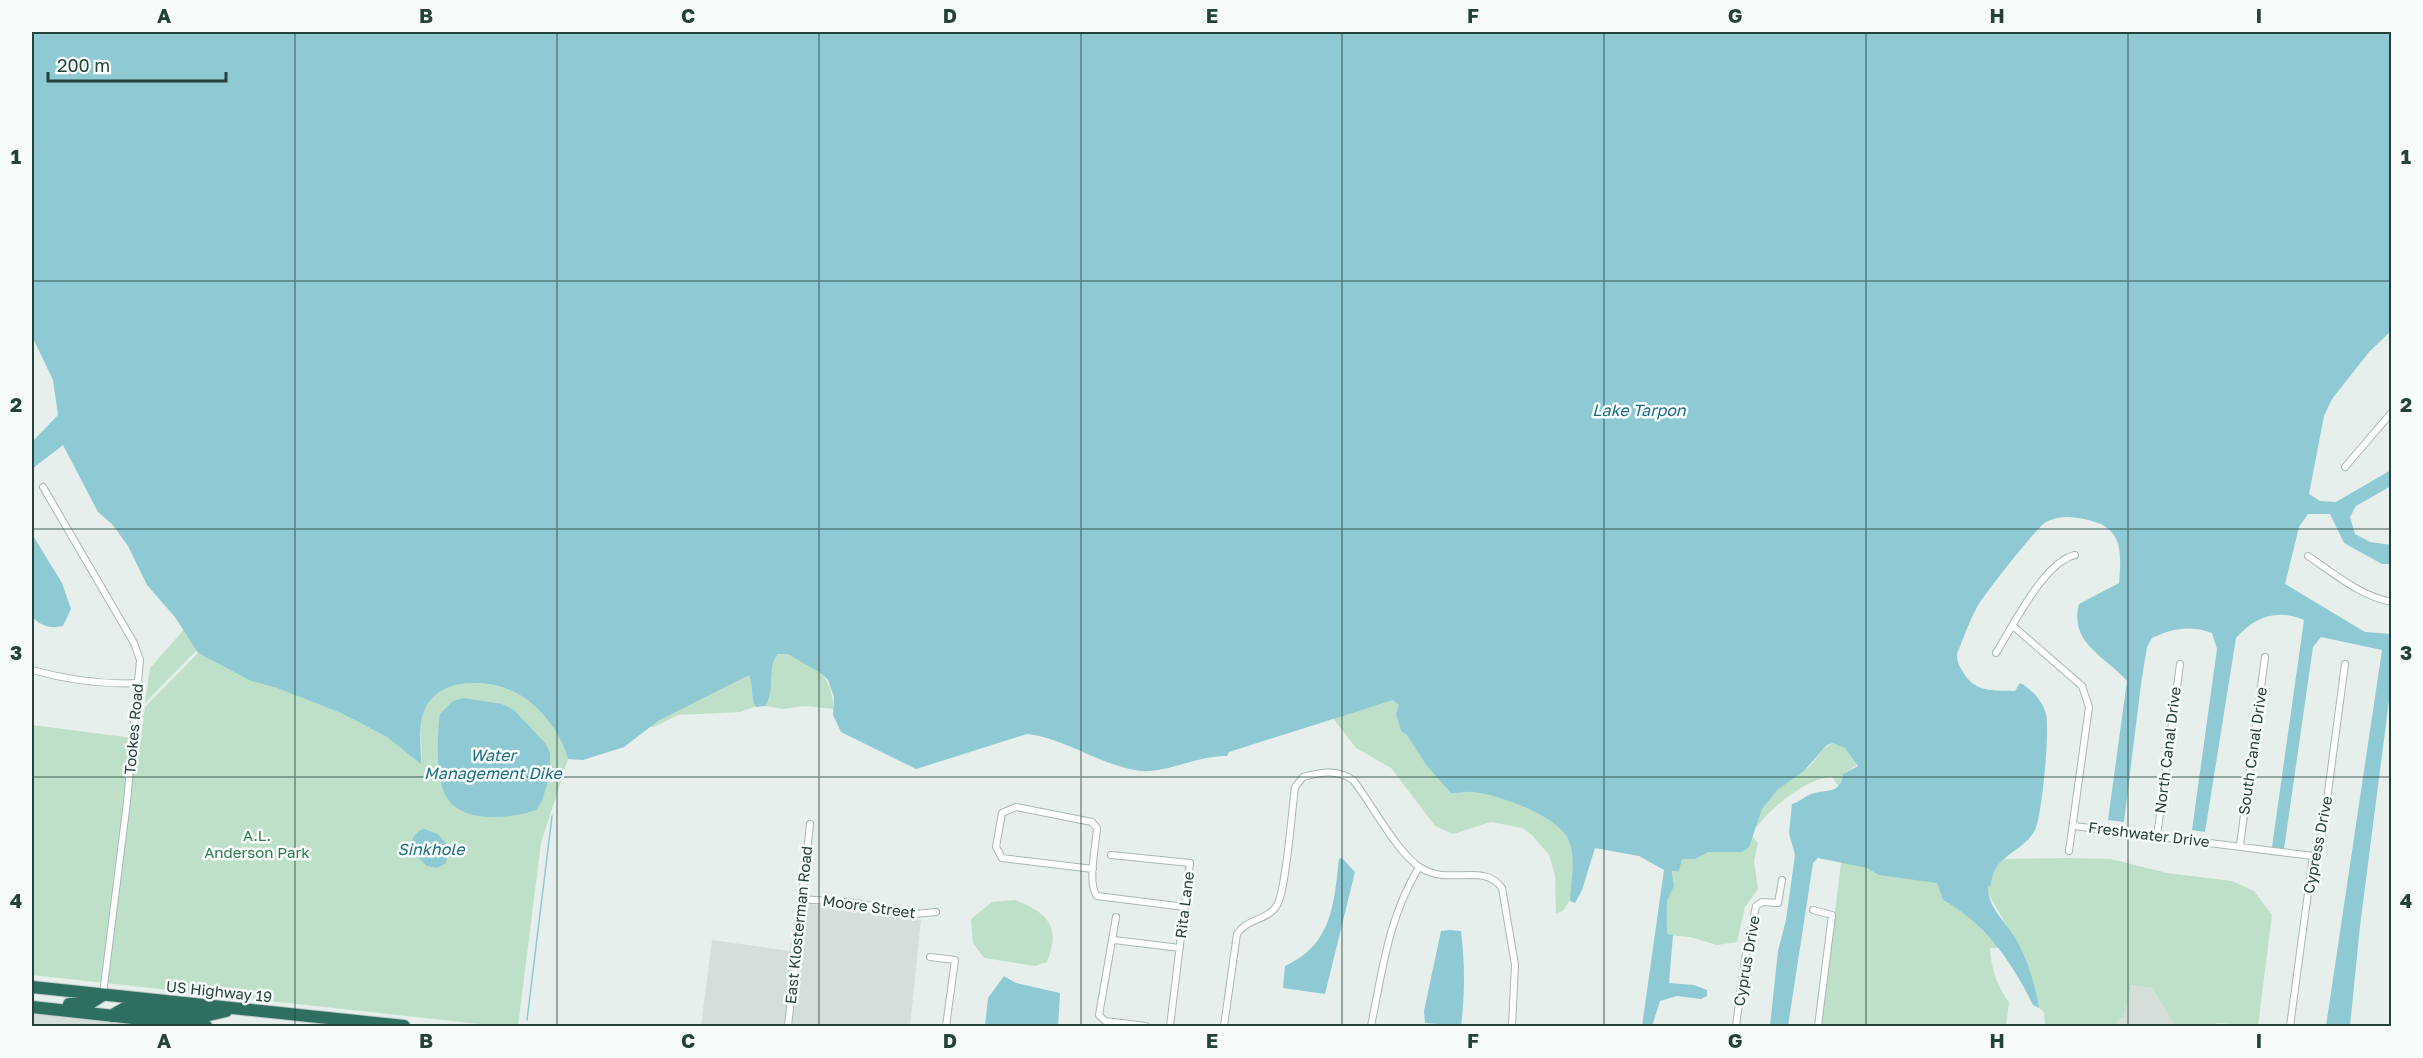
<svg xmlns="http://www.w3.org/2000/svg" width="2423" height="1058" font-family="'Golos Text',sans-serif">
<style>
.built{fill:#d4dfda}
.green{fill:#bfe0c8}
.water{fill:#8ec9d4}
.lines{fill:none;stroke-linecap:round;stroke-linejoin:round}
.stream{stroke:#8ec9d4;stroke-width:1.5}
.street-casing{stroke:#a8b8b2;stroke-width:8}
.highway-casing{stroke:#c2cac8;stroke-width:14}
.street{stroke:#fff;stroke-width:6}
.highway{stroke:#2f6f62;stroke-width:12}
.grid{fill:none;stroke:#24423a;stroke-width:1.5;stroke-opacity:0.55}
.labels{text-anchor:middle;stroke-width:5;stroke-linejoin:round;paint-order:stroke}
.street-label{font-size:15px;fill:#24423a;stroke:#f7fbf9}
.park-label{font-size:15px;fill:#2d7a4b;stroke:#f7fbf9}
.water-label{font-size:16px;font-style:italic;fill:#1c6f80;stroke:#f7fbf9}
.neatline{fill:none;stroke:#24423a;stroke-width:2}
.grid-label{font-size:20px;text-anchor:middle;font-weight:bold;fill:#24423a}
</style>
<rect width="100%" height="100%" fill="#e6efeb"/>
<!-- built -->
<path class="built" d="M797 902 784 1026H701L712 940 790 951Z
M804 903 921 920 910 1026H791Z
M2130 985 2152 988 2175 1026H2117L2119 1018 2124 1017Z
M32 1014 143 1026H32Z"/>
<!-- green -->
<path class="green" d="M188 625 200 651H196L145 703 150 668Z
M774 652H804C820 671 834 683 833 709L805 706 782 709 759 705 740 712 678 715 654 727H635Z
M198 653 251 681 277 688 341 713 387 737 421 763C423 746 418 725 425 708 440 674 498 679 523 697 544 711 562 736 568 759L541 843 518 1026H498L32 975V725L141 739 145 707Z
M1393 700 1407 711 1406 715 1397 714 1479 782 1578 825 1573 895 1563 911 1556 913 1555 875 1549 855 1532 835 1522 828 1491 822 1453 834 1435 826 1391 768 1356 748 1332 717 1361 705Z
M1833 743 1843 746 1858 764 1843 774 1839 787 1832 777C1805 778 1765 812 1751 835L1758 843 1754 861 1758 889 1745 907 1737 942 1717 945 1690 937 1667 935V901L1674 886 1671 856C1715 827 1761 800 1804 771 1815 764 1821 748 1833 743Z
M1842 855 1937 883 1943 900 1963 911 2000 948H1990C1991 967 1997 987 2009 1002L2006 1026H1821Z
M2069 858 2111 859 2167 873 2232 881 2254 891 2272 915 2258 1026 2217 1023 2213 1026H2175L2152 988 2131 985 2124 1017 2119 1018 2117 1026H2045L2044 1012 2039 1008 2025 958 1988 893V876L2004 859Z
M1015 900C1049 913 1061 927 1047 962L1035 966 984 958 973 943 971 919 992 902Z"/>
<!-- water -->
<path class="water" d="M32 32H2391V331L2369 352 2332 399 2324 416 2309 494 2320 501 2336 502 2391 470V486L2356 506 2350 517 2355 534 2370 542 2391 545V564H2382L2344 543 2330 514H2308L2299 527 2285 584 2365 632 2391 634V685L2360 926 2350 1026H2326L2382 650 2321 637 2313 647 2284 849 2272 847 2304 620C2277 608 2254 617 2236 638L2205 832 2192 830 2217 649 2212 633C2190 625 2173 628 2152 638L2147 647 2141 684 2124 822 2108 820 2127 681C2104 655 2069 643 2079 604L2119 583C2121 557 2124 531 2095 522 2079 517 2061 514 2046 522 2037 527 1983 596 1977 607 1969 622 1963 639 1957 654 1957 662 1959 666 1963 672 1975 693 1993 690 2015 691L2020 683C2032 689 2043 702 2046 714 2050 729 2042 817 2035 830 2025 848 2007 852 1996 868 1993 872 1992 880 1990 886H1988C1987 906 2004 920 2014 936 2027 957 2035 984 2039 1008L2033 1005C2012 962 1985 923 1943 900L1937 883 1879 875 1867 868 1818 858 1813 863 1788 1026H1770L1778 951 1786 920 1795 855 1789 833 1792 804C1799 802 1802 798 1809 795 1825 788 1840 796 1843 774L1858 766 1845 748 1833 743 1827 745 1804 771 1777 790 1762 809 1749 847 1742 852H1708L1695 859H1682L1679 871H1672L1674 886 1667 901V934L1673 935 1669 983 1694 985 1707 990V996L1701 999 1677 996 1660 1001 1652 1026H1642L1664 870 1639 856 1595 848 1582 890 1575 903 1570 901C1571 883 1576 858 1569 841 1561 817 1498 794 1473 792 1467 791 1458 793 1451 793L1427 766 1407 735 1401 731 1396 714 1399 705 1393 700 1229 752 1227 756C1200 755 1167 773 1141 771 1101 766 1065 738 1027 734L916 769 841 732 833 715 834 697 828 680 822 674 788 654H778C766 667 776 691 765 706L756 707C750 697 754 686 749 675L658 721 624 747 583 760 568 759C562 736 544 711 523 697 498 679 440 674 425 709 418 724 421 747 421 764L387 737 341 713 277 688 251 681 198 653 175 617 147 585 128 546 112 524 98 512 63 445 32 469V442L58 415 53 380 32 336Z
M32 534 62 583 71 609 63 626C51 629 41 626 32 617Z
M463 698 502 704 514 710 545 743 550 752V774L542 801 536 810C510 819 457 825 444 792 436 774 437 733 440 714L453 701Z
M424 829 438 834 449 847 446 863 437 868 427 866 412 852C410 841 413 833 424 829Z
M1342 858 1355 872 1325 994 1283 988 1285 966C1332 945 1334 904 1339 859Z
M1450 930 1461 931C1465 964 1465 994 1461 1026L1425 1023 1424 1011 1441 931Z
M1004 976 1016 983 1060 993 1058 1026H985L988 998Z"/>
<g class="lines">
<!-- stream -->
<path class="stream" d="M527 1020 552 816"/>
<defs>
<path id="street" d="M2345 467 2392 412
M43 487 134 643 140 660 127 802 103 994
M2308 556C2335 574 2360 596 2392 602
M2013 626 2082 686 2089 707 2069 851
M1996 653C2013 626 2044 562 2075 555
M32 670C68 680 101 685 139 683
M2074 826 2313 856
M2157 836 2180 664
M2240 845 2265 657
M1111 855 1190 863 1170 1026
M1093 869 1002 858 996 847 1002 813 1016 807 1092 822 1097 828C1096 844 1087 885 1097 896L1185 907
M801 899 856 903 915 914 936 912
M1813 910 1832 915 1818 1026
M1116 917 1099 1015 1105 1021 1146 1026
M1114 940 1180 948
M930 957 955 960 946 1026
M788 1026 810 824
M1224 1026 1237 934C1247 918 1268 921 1277 905 1286 891 1292 809 1295 787L1303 777C1321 772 1337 769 1353 780 1372 804 1397 853 1421 868 1450 886 1483 862 1502 888L1515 965 1512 1026
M1371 1026C1383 968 1388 919 1419 867
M1736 1026 1745 959 1756 906 1762 902 1778 903 1782 880
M2290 1026 2313 856 2318 849 2323 830 2345 664"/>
<path id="highway" d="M32 987 404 1026
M69 1004H89L103 995
M32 1007 206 1026
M111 1016 125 1008 209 1015 226 1011"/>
</defs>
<!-- street casing -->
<use href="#street" class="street-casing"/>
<!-- highway casing -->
<use href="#highway" class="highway-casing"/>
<!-- street -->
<use href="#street" class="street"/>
<!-- highway -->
<use href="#highway" class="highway"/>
</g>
<!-- grid -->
<path class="grid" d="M295 32V1026M557 32V1026M819 32V1026M1081 32V1026M1342 32V1026M1604 32V1026M1866 32V1026M2128 32V1026M32 281H2392M32 529H2392M32 777H2392"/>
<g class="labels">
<!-- street labels -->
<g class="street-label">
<text transform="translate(134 729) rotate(-85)" y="5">Tookes Road</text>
<text transform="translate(2168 750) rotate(-83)" y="5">North Canal Drive</text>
<text transform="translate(2253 751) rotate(-82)" y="5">South Canal Drive</text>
<text transform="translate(2149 835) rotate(7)" y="5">Freshwater Drive</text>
<text transform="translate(2318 845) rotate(-79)" y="5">Cypress Drive</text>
<text transform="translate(1185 905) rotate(-83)" y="5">Rita Lane</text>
<text transform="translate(869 907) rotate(8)" y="5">Moore Street</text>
<text transform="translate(799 925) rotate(-84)" y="5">East Klosterman Road</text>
<text transform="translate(1747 961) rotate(-80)" y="5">Cyprus Drive</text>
<text transform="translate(219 992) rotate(6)" y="5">US Highway 19</text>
</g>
<!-- park labels -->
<g class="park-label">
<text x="257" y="841">A.L.<tspan x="257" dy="17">Anderson Park</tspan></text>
</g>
<!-- water labels -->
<g class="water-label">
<text x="1639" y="416">Lake Tarpon</text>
<text x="493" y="761">Water<tspan x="493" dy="18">Management Dike</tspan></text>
<text x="431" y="855">Sinkhole</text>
</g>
</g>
<!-- border -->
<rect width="2423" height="1058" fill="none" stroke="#f7fbf9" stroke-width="66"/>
<!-- scale -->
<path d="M48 72v9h178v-9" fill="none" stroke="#24423a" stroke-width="3"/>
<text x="57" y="72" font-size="18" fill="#24423a" stroke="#f7fbf9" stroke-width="4.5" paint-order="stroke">200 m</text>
<rect x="33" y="33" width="2357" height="992" class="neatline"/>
<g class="grid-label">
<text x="164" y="23">A</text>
<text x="426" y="23">B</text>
<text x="688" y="23">C</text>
<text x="950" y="23">D</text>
<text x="1212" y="23">E</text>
<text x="1473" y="23">F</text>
<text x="1735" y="23">G</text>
<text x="1997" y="23">H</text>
<text x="2259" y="23">I</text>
<text x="16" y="164">1</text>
<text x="2406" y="164">1</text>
<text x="16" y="412">2</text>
<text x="2406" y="412">2</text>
<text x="16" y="660">3</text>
<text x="2406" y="660">3</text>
<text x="16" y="908">4</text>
<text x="2406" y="908">4</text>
<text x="164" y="1048">A</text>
<text x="426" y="1048">B</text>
<text x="688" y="1048">C</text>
<text x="950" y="1048">D</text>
<text x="1212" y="1048">E</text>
<text x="1473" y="1048">F</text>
<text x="1735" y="1048">G</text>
<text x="1997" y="1048">H</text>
<text x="2259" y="1048">I</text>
</g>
</svg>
